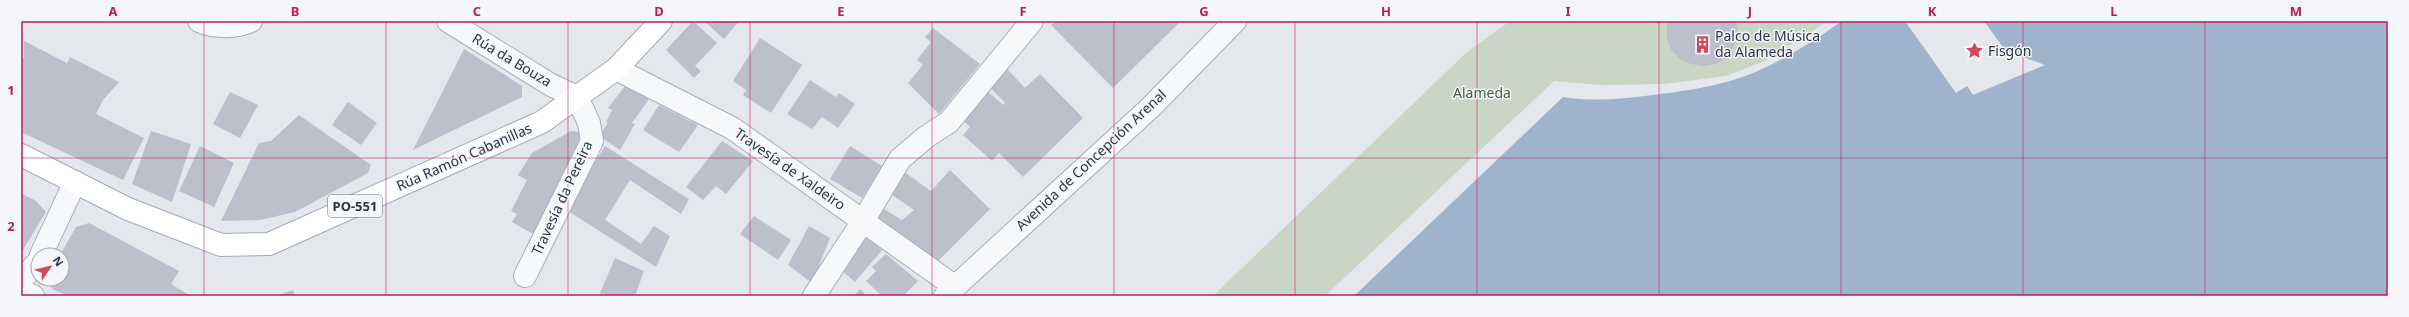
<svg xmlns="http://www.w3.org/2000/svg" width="2409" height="317" font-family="'Noto Sans',sans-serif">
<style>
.green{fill:#c9d6c5}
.water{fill:#9fb4cc}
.building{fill:#bbc0ca}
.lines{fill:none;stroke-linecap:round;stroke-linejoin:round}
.minor-casing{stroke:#a9aeb7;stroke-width:24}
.major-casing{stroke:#a3abb8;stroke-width:24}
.minor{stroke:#f7f8fa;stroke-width:22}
.major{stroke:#fff;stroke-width:22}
.grid{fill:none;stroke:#c2185b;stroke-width:1;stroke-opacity:0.55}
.labels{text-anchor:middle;stroke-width:3;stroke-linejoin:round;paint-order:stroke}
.shield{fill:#f4f6f9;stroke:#676e7b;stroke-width:1}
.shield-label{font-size:13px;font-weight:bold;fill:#2b3445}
.poi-label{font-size:14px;fill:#2b3445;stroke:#f4f6f9;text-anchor:start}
.street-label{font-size:14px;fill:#2b3445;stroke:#f4f6f9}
.park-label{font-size:14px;fill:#3f6138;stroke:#f4f6f9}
.neatline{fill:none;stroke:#c2185b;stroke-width:1.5}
.grid-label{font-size:13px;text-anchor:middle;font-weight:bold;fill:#c2185b}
</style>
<rect width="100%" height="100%" fill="#e4e7ec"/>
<!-- green -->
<path class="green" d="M1510 21H1828L1765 61 1726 76 1664 84 1602 85 1554 81 1325 296H1213L1466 53Z"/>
<!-- water -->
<path class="water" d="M1842 21H1905L1956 93 1967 86 1973 95 2045 65 2005 50 1984 21H2388V296H1354L1563 97C1594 102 1621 99 1653 95 1679 92 1705 88 1730 81 1771 69 1808 45 1842 21Z"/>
<!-- building -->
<path class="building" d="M693 21 717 43 695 66 701 71 694 78 666 50Z
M704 21H739L724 39Z
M1057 21H1181L1113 88 1051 25Z
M1667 21H1737L1738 37 1733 48 1726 58 1715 64 1703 66 1691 64 1680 59 1671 50 1667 39Z
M933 28 980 64 939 114 908 83 923 65 917 60 931 42 925 37Z
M760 38 802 65 771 113 743 95 746 90 733 81Z
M24 41 67 63 70 57 119 82 103 100 96 114 144 138 123 180 21 132V61L24 57Z
M464 49 522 86V97L413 150Z
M1002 63 1025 88 1040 74 1083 118 1023 177 999 153 992 161 963 135 970 127 960 118 986 90 1003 105 1005 103 985 82Z
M810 80 836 97 839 93 855 104 838 128 822 117 812 129 787 114Z
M625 86 649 99 632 123 635 124 620 150 599 136 608 123 606 122 612 110 608 108Z
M230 92 258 105 240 138 213 124Z
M348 102 377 123 361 145 332 125Z
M659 105 698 125 679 152 643 130Z
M299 115 371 165 368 173 295 212 260 220 221 221 259 143 271 141Z
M151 131 191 144 172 202 132 184Z
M571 131 586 133 533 234 512 222 517 214 511 211 527 180 518 175 532 153Z
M722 141 753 161 726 194 716 186 703 200 686 187Z
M200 146 234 163 214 207 179 191Z
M605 146 689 199 681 214 630 180 605 220 641 244 654 226 670 236 656 267 565 209Z
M850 146 882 166 862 198 830 179Z
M899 168 931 191 950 170 990 209 933 266 872 225 882 208 902 220 914 210 888 192Z
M21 193 36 201 46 212 21 253Z
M754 216 791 240 778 260 740 234Z
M89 223 179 271 171 284 191 296H68L52 289 49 279H62V255H60L76 227Z
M809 226 830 238 812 283 788 265Z
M862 232 882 250 855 282 839 268Z
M886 254 918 281 903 296H882L866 281 876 271 872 267Z
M615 258 644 271 635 296H607L600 293Z
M860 289 867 296H854Z
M293 290 295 296H276Z"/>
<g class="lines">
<defs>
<path id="minor" d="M199 21C215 28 235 28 251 21
M448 21 551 85 577 97 589 123 592 141 525 276
M616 69 732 128 954 286
M41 255 75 182
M21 280 38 262
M21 291 33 296
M814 296 863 221 900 159 926 137 949 122 1032 21
M945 296 1151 107 1235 21"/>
<path id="major" d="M21 155 128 209 221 245 269 244 542 122 616 69 661 21"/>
</defs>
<!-- minor casing -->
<use href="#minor" class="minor-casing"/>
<!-- major casing -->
<use href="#major" class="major-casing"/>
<!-- minor -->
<use href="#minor" class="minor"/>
<!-- major -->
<use href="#major" class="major"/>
</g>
<!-- grid -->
<path class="grid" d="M204 21V296M386 21V296M568 21V296M750 21V296M932 21V296M1114 21V296M1295 21V296M1477 21V296M1659 21V296M1841 21V296M2023 21V296M2205 21V296M21 158H2388"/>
<!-- icons -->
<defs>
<symbol id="building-bare" viewBox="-9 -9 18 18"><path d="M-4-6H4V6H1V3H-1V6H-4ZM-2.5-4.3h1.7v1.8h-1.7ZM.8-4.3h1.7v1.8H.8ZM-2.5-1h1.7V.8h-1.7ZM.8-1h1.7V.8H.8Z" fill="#d1495b" stroke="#f4f6f9" stroke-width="2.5" paint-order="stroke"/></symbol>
<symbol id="sight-bare" viewBox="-9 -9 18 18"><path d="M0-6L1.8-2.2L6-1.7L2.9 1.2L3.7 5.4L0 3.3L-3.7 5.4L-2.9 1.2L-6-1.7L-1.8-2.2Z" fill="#d1495b" stroke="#f4f6f9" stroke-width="2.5" paint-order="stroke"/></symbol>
</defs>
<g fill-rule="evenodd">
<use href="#building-bare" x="1690" y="32" width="25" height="25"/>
<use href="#sight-bare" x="1962" y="38" width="25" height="25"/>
</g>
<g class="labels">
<!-- shield labels -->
<rect class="shield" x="328" y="195" width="54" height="22" rx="3"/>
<g class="shield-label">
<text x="355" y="211">PO-551</text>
</g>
<!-- poi labels -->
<g class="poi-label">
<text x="1715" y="41">Palco de Música<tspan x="1715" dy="16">da Alameda</tspan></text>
<text x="1988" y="56">Fisgón</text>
</g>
<!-- street labels -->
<g class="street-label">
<text transform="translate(512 60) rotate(31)" y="5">Rúa da Bouza</text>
<text transform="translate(464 157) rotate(-24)" y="5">Rúa Ramón Cabanillas</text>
<text transform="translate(1091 160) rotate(-43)" y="5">Avenida de Concepción Arenal</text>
<text transform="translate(790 169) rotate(35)" y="5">Travesía de Xaldeiro</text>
<text transform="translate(562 198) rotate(-65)" y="5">Travesía da Pereira</text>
</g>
<!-- park labels -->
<g class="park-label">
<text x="1482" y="98">Alameda</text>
</g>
</g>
<!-- border -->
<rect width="2409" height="317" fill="none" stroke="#f4f6f9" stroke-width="44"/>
<!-- north arrow -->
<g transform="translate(50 267) rotate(55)"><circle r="19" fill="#f4f6f9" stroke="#a4a8b1"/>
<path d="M0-3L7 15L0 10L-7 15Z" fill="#d1495b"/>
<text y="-6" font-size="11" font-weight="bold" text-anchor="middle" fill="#2b3445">N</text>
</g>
<rect x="22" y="22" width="2365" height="273" class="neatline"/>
<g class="grid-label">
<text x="113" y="16">A</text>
<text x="295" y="16">B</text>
<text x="477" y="16">C</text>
<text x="659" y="16">D</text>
<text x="841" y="16">E</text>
<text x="1023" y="16">F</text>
<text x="1204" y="16">G</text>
<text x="1386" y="16">H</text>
<text x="1568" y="16">I</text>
<text x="1750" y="16">J</text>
<text x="1932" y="16">K</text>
<text x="2114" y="16">L</text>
<text x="2296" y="16">M</text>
<text x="11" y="95">1</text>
<text x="11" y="231">2</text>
</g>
</svg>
